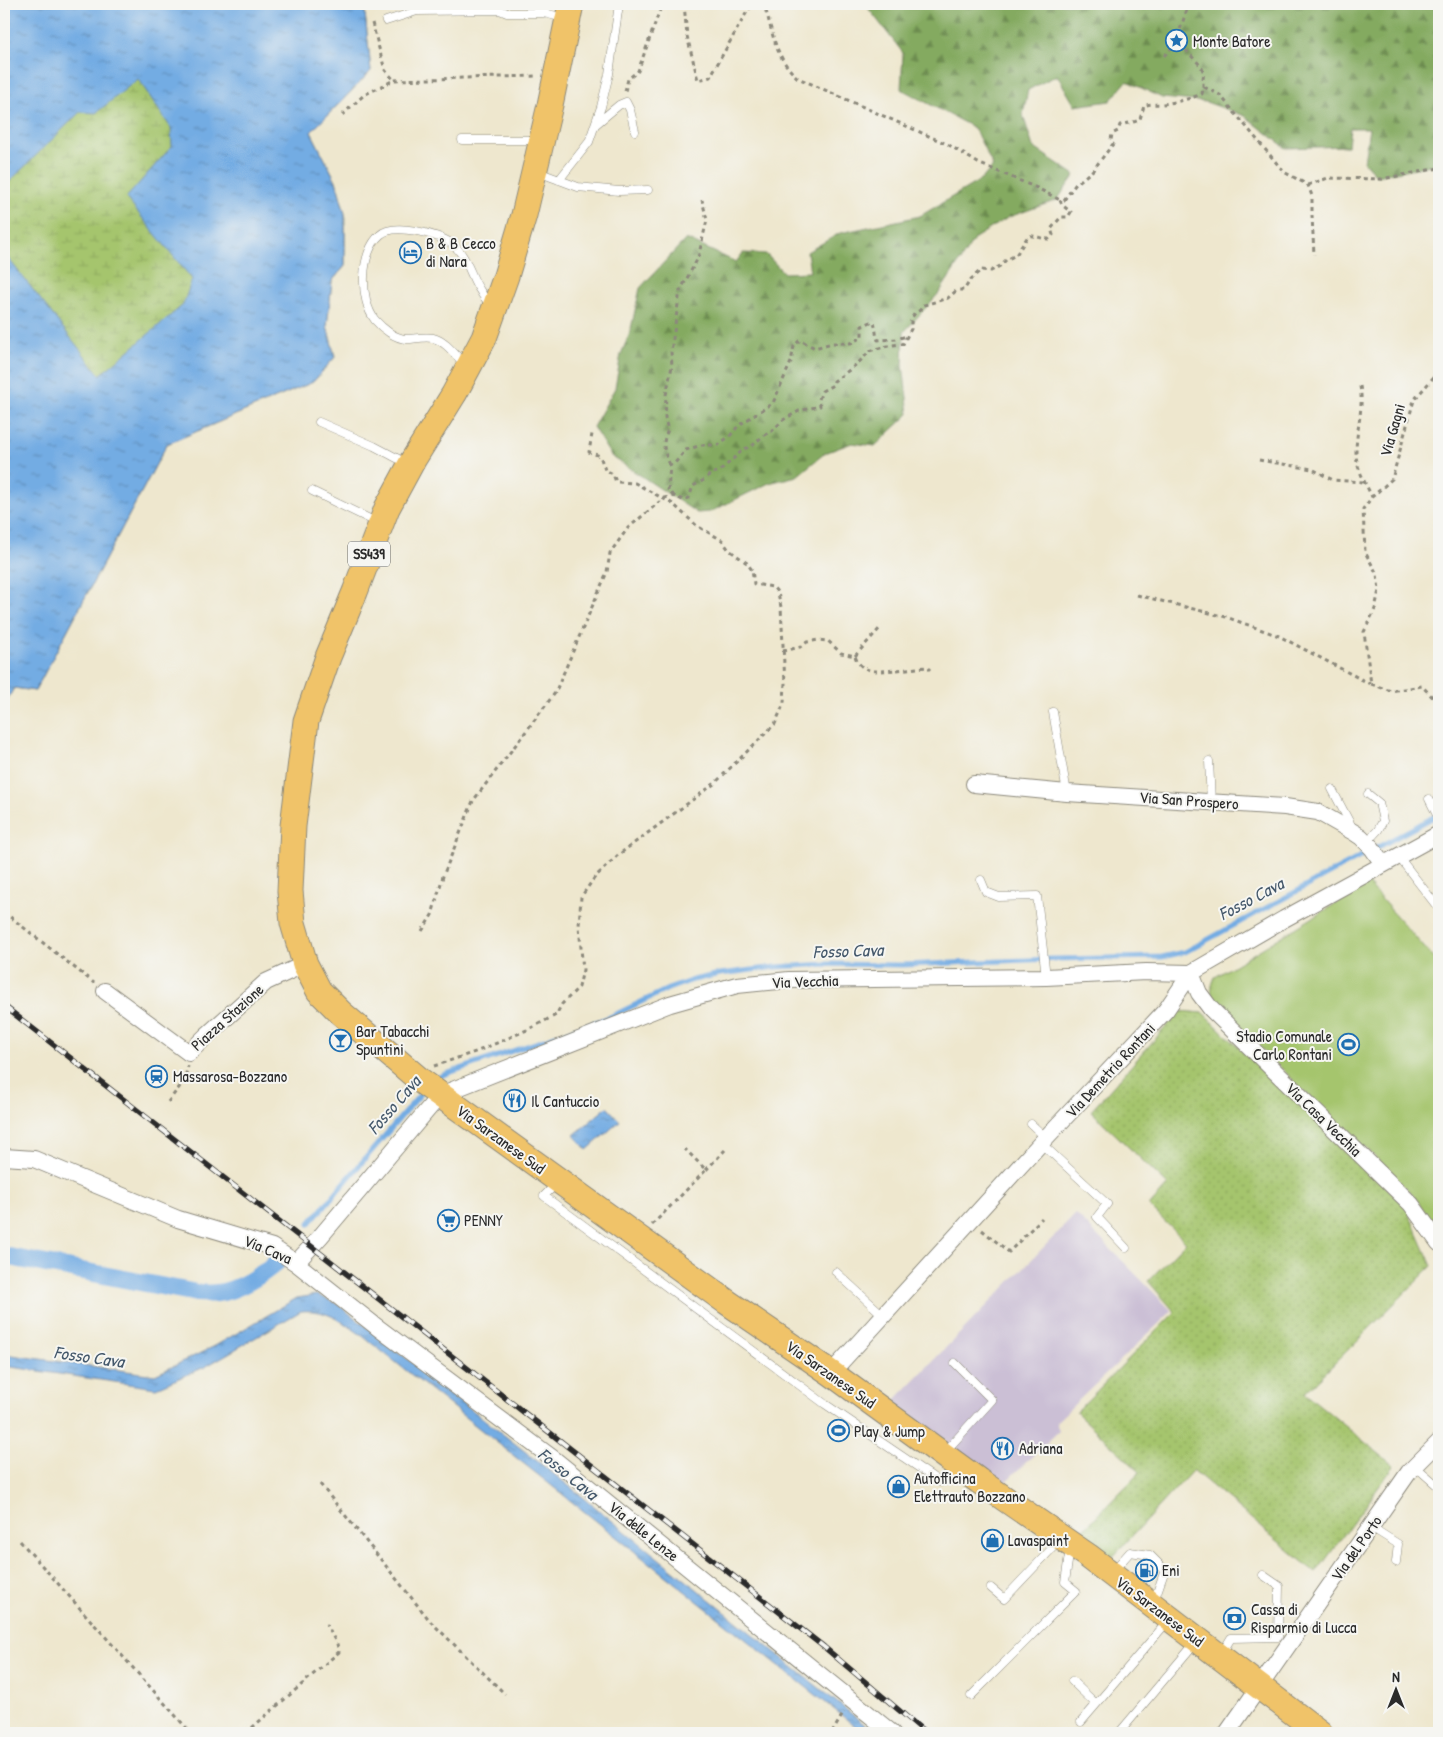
<svg xmlns="http://www.w3.org/2000/svg" width="1443" height="1737" font-family="'Patrick Hand',sans-serif">
<style>
.industrial{fill:#cbbfd5}
.grass{fill:url(#grass-dots);stroke:#68784c}
.forest{fill:url(#forest-firs);stroke:#586a46}
.wetland{fill:url(#wetland-marsh);stroke:#68784c}
.pitch{fill:#a5c56d;stroke:#68784c}
.water{fill:url(#water-ripples);stroke:#4f6c87}
.lines{fill:none;stroke-linecap:round;stroke-linejoin:round}
.stream{stroke:#73ace3;stroke-width:5}
.canal{stroke:#73ace3;stroke-width:18}
.lane-casing{stroke:#8c897c;stroke-width:9}
.street-casing{stroke:#8c897c;stroke-width:18}
.primary-casing{stroke:#8c897c;stroke-width:27}
.path{stroke:#8c897c;stroke-width:3;stroke-dasharray:4 4;stroke-linecap:butt}
.lane{stroke:#fff;stroke-width:8}
.street{stroke:#fff;stroke-width:16}
.primary{stroke:#f0c369;stroke-width:25}
.rail-casing{stroke:#2b2b2b;stroke-width:5.5}
.rail{stroke:#f6f6f2;stroke-width:4;stroke-dasharray:11;stroke-linecap:butt}
.labels{text-anchor:middle;stroke-width:4;stroke-linejoin:round;paint-order:stroke}
.shield{fill:#f6f6f2;stroke:#686867;stroke-width:1}
.shield-label{font-size:15px;font-weight:bold;fill:#2b2b2b}
.poi-label{font-size:16px;fill:#2b2b2b;stroke:#f6f6f2;text-anchor:start}
.street-label{font-size:16px;fill:#2b2b2b;stroke:#f6f6f2}
.water-label{font-size:18px;font-style:italic;fill:#44586b;stroke:#f6f6f2}
</style>
<defs>
<pattern id="grass-dots" width="8" height="8" patternUnits="userSpaceOnUse" patternTransform="scale(1.25)"><rect width="8" height="8" fill="#a5c56d"/><path d="M2 2h.1M6 6h.1" fill="none" stroke="#8ea95f" stroke-width="1.8" stroke-linecap="round"/></pattern>
<pattern id="forest-firs" width="22" height="20" patternUnits="userSpaceOnUse" patternTransform="scale(1.25)"><rect width="22" height="20" fill="#84aa60"/><path d="M5 1l3.5 6h-7zM16 11l3.5 6h-7z" fill="#6c8b4f"/></pattern>
<pattern id="wetland-marsh" width="20" height="14" patternUnits="userSpaceOnUse" patternTransform="scale(1.25)"><rect width="20" height="14" fill="#a5c56d"/><path d="M1 5h8M5 5V1M11 12h8M15 12V8" fill="none" stroke="#8ea95f"/></pattern>
<pattern id="water-ripples" width="26" height="14" patternUnits="userSpaceOnUse" patternTransform="scale(1.25)"><rect width="26" height="14" fill="#73ace3"/><path d="M2 4q2-2 4 0t4 0M15 11q2-2 4 0t4 0" fill="none" stroke="#5f8cb8"/></pattern>
</defs>
<rect width="100%" height="100%" fill="#f6f6f2"/>
<filter id="ink" filterUnits="userSpaceOnUse"><feTurbulence type="fractalNoise" baseFrequency=".02" numOctaves="2"/><feDisplacementMap in="SourceGraphic" scale="10" xChannelSelector="R" yChannelSelector="G"/><feConvolveMatrix kernelMatrix="1 2 1 2 8 2 1 2 1" color-interpolation-filters="sRGB"/></filter>
<filter id="wash" filterUnits="userSpaceOnUse"><feTurbulence type="fractalNoise" baseFrequency=".0096" numOctaves="4" result="noise"/><feDisplacementMap in="SourceGraphic" scale="20" xChannelSelector="R" yChannelSelector="G"/><feGaussianBlur stdDeviation="1.12" result="paint"/><feColorMatrix in="noise" values="0 0 0 0 0 0 0 0 0 0 0 0 0 0 0 0 0 1.4 0 .05"/><feComposite in="paint" operator="in"/></filter>
<g filter="url(#wash)">
<rect width="100%" height="100%" fill="#eee7ce"/>
<!-- industrial -->
<path class="industrial" d="M1076 1214 1172 1311 1056 1422 1059 1431 1002 1485 890 1405Z"/>
<!-- grass -->
<path class="grass" d="M1180 1011 1203 1013 1406 1207 1432 1266 1305 1393 1394 1466 1316 1573 1193 1470 1109 1561 1076 1537 1140 1472 1076 1412 1175 1312 1148 1281 1186 1242 1149 1206 1168 1185 1091 1111Z"/>
<!-- forest -->
<path class="forest" d="M865 4H1439V169L1430 165 1377 176 1364 162 1369 128H1350L1348 146 1286 148 1245 116 1206 102 1162 98 1127 81 1110 101 1075 106 1057 75 1028 90 1023 115 1033 147 1075 175 1057 200 1009 217 975 238 939 293 904 332 903 365 909 414 875 446 852 443 825 453 797 476 769 483 710 512 697 513 611 456 593 427 615 388 621 354 630 333 640 288 686 239 736 262 743 253 766 254 784 273 810 272 807 252 840 233 920 216 982 179 993 166 974 128 901 89 903 53Z"/>
<!-- wetland -->
<path class="wetland" d="M4 4H364L371 71 311 132 336 181 345 214V266L332 281 327 326 335 357 313 382 167 444 35 691 14 688 4 705Z"/>
<!-- pitch -->
<path class="pitch" d="M1368 884 1439 964V1232L1415 1197 1364 1146 1361 1148 1214 1001C1210 992 1211 986 1215 977Z"/>
<!-- water -->
<path class="water" d="M4 4H364L371 71 311 132 336 181 345 214V266L332 281 327 326 335 357 313 382 167 444 35 691 14 688 4 705V253L100 375 183 305 192 279 126 198 172 146 171 128 138 79 96 113 80 112 4 187Z
M607 1107 620 1121 587 1150 574 1135Z
M317 1295 336 1303 579 1494 875 1733H864L360 1334C340 1320 326 1309 301 1311L205 1367 156 1388 4 1366V1354L155 1375 215 1346 297 1298Z"/>
<g class="lines">
<!-- stream -->
<path class="stream" d="M433 1080 443 1075 610 1017 668 989 693 980 720 974 776 967 827 964 902 965 1052 959 1162 957 1185 952 1439 814
M309 1224 424 1090"/>
<!-- canal -->
<path class="canal" d="M4 1256 197 1293C204 1293 211 1294 217 1293 237 1291 262 1275 277 1262"/>
</g>
</g>
<g filter="url(#ink)">
<g class="lines">
<defs>
<path id="lane" d="M386 21 417 11 500 10 507 13H544L564 18
M595 125 619 105 626 102 630 110 635 131
M462 140H537
M538 172 578 187 619 191 648 190
M559 180 589 142 601 107 609 74 619 4
M465 365C456 356 446 341 433 338 424 336 415 339 407 339 395 339 382 328 375 320 359 300 360 252 380 235 393 222 439 234 452 244 468 256 470 277 481 292 483 297 487 300 490 304
M319 422 374 446 408 464
M312 491 378 523
M1053 712 1067 793
M1209 761 1211 802
M1332 789 1352 827
M1429 799 1439 819
M1366 843 1378 830 1383 821 1379 803 1368 794
M1398 856 1436 905 1439 906
M981 880 986 892 999 897 1037 896 1046 977
M1031 1124 1046 1138
M1041 1143 1107 1204 1097 1217 1126 1248
M556 1184 544 1196 825 1404 940 1482 959 1471
M836 1272 884 1316
M945 1452 992 1400 955 1363
M1415 1466 1439 1487
M1371 1527 1398 1544 1396 1562
M1114 1570 1130 1552 1150 1555 1165 1570 1154 1601
M991 1588 1004 1599 1060 1540
M1222 1653 1231 1638 1278 1637 1279 1586 1263 1575
M1072 1681 1096 1704
M971 1696 1076 1591 1065 1582 1070 1548
M1081 1722 1168 1621
M1119 1733 1195 1643"/>
<path id="street" d="M974 784 1067 793 1285 807 1318 812 1355 833 1361 837 1372 848 1383 864
M105 991 189 1053 206 1036 266 982 305 964
M4 1157 34 1159 178 1219 272 1247 296 1263 377 1327 555 1460 892 1733
M296 1263 320 1237 440 1095 670 1004 737 985 789 980 1046 977 1146 972 1191 973 1199 993 1211 1009 1411 1204 1439 1243
M831 1373 1041 1143 1166 1010 1191 973 1284 919 1439 834
M1227 1733 1409 1472 1439 1442"/>
<path id="primary" d="M571 4 550 105 524 215 506 276 484 338 454 394 413 460 387 508 355 592 328 657 306 721 293 826 290 891 293 923 305 964 319 991 341 1013 421 1081 727 1302 831 1373 979 1481 1088 1556 1320 1733"/>
</defs>
<!-- lane casing -->
<use href="#lane" class="lane-casing"/>
<!-- street casing -->
<use href="#street" class="street-casing"/>
<!-- primary casing -->
<use href="#primary" class="primary-casing"/>
<!-- path -->
<path class="path" d="M684 4 687 36 698 80 710 77 748 10 754 4
M761 4C768 11 768 20 771 29 776 49 783 65 798 78L949 145 978 163 1037 188 1060 200
M372 23 385 70 394 80
M1164 56 1175 44 1189 4
M1204 87 1220 95 1284 172 1308 185 1312 196V215L1314 255
M625 91 628 79 638 71 662 4
M342 115 364 95 394 80 536 76
M1308 185 1328 178 1382 179 1439 168
M1439 371 1414 400 1392 479 1372 497 1363 509 1365 552 1377 574 1379 590 1375 609 1364 632 1371 684 1391 691 1422 686 1439 704
M1360 386C1364 410 1356 429 1356 453 1356 468 1366 484 1372 497
M1259 460 1312 469 1333 480 1365 482
M670 465C664 451 661 444 668 430L665 419 666 395 672 366 671 352 680 291 698 258 707 220 702 200
M674 496 668 491 670 465 674 464 686 450 702 445H718L730 436 739 425 773 403 791 362 794 346 800 340 815 348 832 343H851L862 337V326L873 321C877 329 875 334 878 340L896 339 907 336
M1137 595 1226 617 1279 636 1370 684
M783 651 800 647 807 642 818 640 828 641 841 653 855 656C861 675 881 671 896 670 907 669 917 668 927 667L930 670
M855 656 880 628
M4 912 94 983
M422 931 432 915 443 876 473 801 555 693 607 572 610 553 628 528 664 498 674 496 683 500 689 498 693 486 706 479 710 474 720 471 744 449 752 446 763 436 771 432 783 420 799 411 820 406 819 399 822 391 833 385 834 381C845 373 862 362 869 351 881 348 892 344 903 344L911 329V319L915 313 920 310 924 305 948 298 957 290H964L971 279 981 270 991 271 1000 266 1006 260 1016 255 1028 236C1036 235 1041 239 1049 239L1053 235 1051 229 1061 217H1068L1071 212 1062 205 1060 200H1064L1075 185 1093 170 1113 144 1111 140 1112 134 1118 131 1120 125C1127 123 1134 123 1140 119L1144 106C1151 103 1156 105 1163 104 1177 102 1189 99 1202 94 1204 86 1202 80 1204 73L1201 66 1180 44H1175
M434 1066 478 1051 527 1030 556 1015 562 1004 579 987 583 970 579 926 581 897 595 877 618 855 714 784 775 724 784 703 785 683 781 607 778 593 773 587 754 584 752 570 747 563 729 550 722 540 697 526 673 504 635 483 616 482 613 474 605 470 600 456 589 452 592 434
M168 1102 184 1081 188 1066
M706 1170 725 1150
M652 1225 706 1170 685 1149
M982 1230 1009 1252 1042 1218
M320 1484 431 1622 505 1694
M20 1541 191 1733
M246 1733 339 1652 337 1644 326 1624
M832 1733 844 1712"/>
<!-- lane -->
<use href="#lane" class="lane"/>
<!-- street -->
<use href="#street" class="street"/>
<!-- primary -->
<use href="#primary" class="primary"/>
<defs>
<path id="rail" d="M4 1006 824 1647 926 1733"/>
</defs>
<!-- rail casing -->
<use href="#rail" class="rail-casing"/>
<!-- rail -->
<use href="#rail" class="rail"/>
</g>
</g>
<!-- icons -->
<defs>
<symbol id="sight-ring" viewBox="-11 -11 22 22"><circle r="9.5" fill="#f6f6f2" stroke="#1f6fb2" stroke-width="1.5"/><path d="M0-6L1.8-2.2L6-1.7L2.9 1.2L3.7 5.4L0 3.3L-3.7 5.4L-2.9 1.2L-6-1.7L-1.8-2.2Z" fill="#1f6fb2"/></symbol>
<symbol id="hotel-ring" viewBox="-11 -11 22 22"><circle r="9.5" fill="#f6f6f2" stroke="#1f6fb2" stroke-width="1.5"/><path d="M-6-4.5h1.5V1H6V5H4.5V3h-9V5H-6ZM-4 0a1.8 1.8 0 1 1 3.6 0ZM.5 0V-2.5h3Q6-2.5 6 0Z" fill="#1f6fb2"/></symbol>
<symbol id="bar-ring" viewBox="-11 -11 22 22"><circle r="9.5" fill="#f6f6f2" stroke="#1f6fb2" stroke-width="1.5"/><path d="M-6-5H6L.8 .8V4.5H3.5V6h-7V4.5H-.8V.8Z" fill="#1f6fb2"/></symbol>
<symbol id="stadium-ring" viewBox="-11 -11 22 22"><circle r="9.5" fill="#f6f6f2" stroke="#1f6fb2" stroke-width="1.5"/><path d="M0-5a6.5 5 0 1 0 0 10a6.5 5 0 1 0 0-10ZM-3.5-1.8h7v3.6h-7Z" fill="#1f6fb2"/></symbol>
<symbol id="station-ring" viewBox="-11 -11 22 22"><circle r="9.5" fill="#f6f6f2" stroke="#1f6fb2" stroke-width="1.5"/><path d="M-3-6H3Q5-6 5-4V2Q5 4 3 4L4.5 6H3L1.5 4h-3L-3 6H-4.5L-3 4Q-5 4-5 2V-4Q-5-6-3-6ZM-3.5-4v3h7v-3ZM-3.5 1v1.5H-2V1ZM2 1v1.5H3.5V1Z" fill="#1f6fb2"/></symbol>
<symbol id="restaurant-ring" viewBox="-11 -11 22 22"><circle r="9.5" fill="#f6f6f2" stroke="#1f6fb2" stroke-width="1.5"/><path d="M-5-6h1v4h1v-4h1v4h1v-4h1v5L-1.5 .5V6h-2V.5L-5-1ZM5-6V6H3V1.5H1.5Q1.5-4 5-6Z" fill="#1f6fb2"/></symbol>
<symbol id="supermarket-ring" viewBox="-11 -11 22 22"><circle r="9.5" fill="#f6f6f2" stroke="#1f6fb2" stroke-width="1.5"/><path d="M-6-5.5h2.5l.6 2H6L4.5 2H-2.5L-4.4-4H-6ZM-1.5 3.2a1.3 1.3 0 1 0 .1 0ZM3 3.2a1.3 1.3 0 1 0 .1 0Z" fill="#1f6fb2"/></symbol>
<symbol id="shop-ring" viewBox="-11 -11 22 22"><circle r="9.5" fill="#f6f6f2" stroke="#1f6fb2" stroke-width="1.5"/><path d="M-5-2.5h2.3a2.7 3.5 0 0 1 5.4 0H5L5.5 6h-11ZM-1.5-2.5h3a1.5 2.3 0 0 0-3 0Z" fill="#1f6fb2"/></symbol>
<symbol id="fuel-ring" viewBox="-11 -11 22 22"><circle r="9.5" fill="#f6f6f2" stroke="#1f6fb2" stroke-width="1.5"/><path d="M-5.5-6h7V0h2V4h1.3V-2.5L3-4.5l.8-.8L6-3V5H2.5V1h-1V6h-7ZM-4.2-4.7v3.2H.2V-4.7Z" fill="#1f6fb2"/></symbol>
<symbol id="bank-ring" viewBox="-11 -11 22 22"><circle r="9.5" fill="#f6f6f2" stroke="#1f6fb2" stroke-width="1.5"/><path d="M-6-4H6V4H-6ZM0-2.3a2.3 2.3 0 1 0 0 4.6a2.3 2.3 0 1 0 0-4.6Z" fill="#1f6fb2"/></symbol>
</defs>
<g fill-rule="evenodd">
<use href="#sight-ring" x="1164" y="28" width="25" height="25"/>
<use href="#hotel-ring" x="398" y="240" width="25" height="25"/>
<use href="#bar-ring" x="328" y="1028" width="25" height="25"/>
<use href="#stadium-ring" x="1336" y="1032" width="25" height="25"/>
<use href="#station-ring" x="144" y="1064" width="25" height="25"/>
<use href="#restaurant-ring" x="502" y="1088" width="25" height="25"/>
<use href="#supermarket-ring" x="436" y="1208" width="25" height="25"/>
<use href="#stadium-ring" x="826" y="1418" width="25" height="25"/>
<use href="#restaurant-ring" x="990" y="1436" width="25" height="25"/>
<use href="#shop-ring" x="886" y="1474" width="25" height="25"/>
<use href="#shop-ring" x="980" y="1528" width="25" height="25"/>
<use href="#fuel-ring" x="1134" y="1558" width="25" height="25"/>
<use href="#bank-ring" x="1222" y="1606" width="25" height="25"/>
</g>
<g class="labels">
<!-- shield labels -->
<rect class="shield" x="348" y="541.5" width="42" height="25" rx="4"/>
<g class="shield-label">
<text x="369" y="559">SS439</text>
</g>
<!-- poi labels -->
<g class="poi-label">
<text x="1193" y="47">Monte Batore</text>
<text x="426" y="249">B &amp; B Cecco<tspan x="426" dy="18">di Nara</tspan></text>
<text x="356" y="1037">Bar Tabacchi<tspan x="356" dy="18">Spuntini</tspan></text>
<text x="1332" y="1042" text-anchor="end">Stadio Comunale<tspan x="1332" dy="18">Carlo Rontani</tspan></text>
<text x="173" y="1082">Massarosa-Bozzano</text>
<text x="531" y="1107">Il Cantuccio</text>
<text x="464" y="1226">PENNY</text>
<text x="854" y="1437">Play &amp; Jump</text>
<text x="1019" y="1454">Adriana</text>
<text x="914" y="1484">Autofficina<tspan x="914" dy="18">Elettrauto Bozzano</tspan></text>
<text x="1008" y="1546">Lavaspaint</text>
<text x="1162" y="1576">Eni</text>
<text x="1251" y="1615">Cassa di<tspan x="1251" dy="18">Risparmio di Lucca</tspan></text>
</g>
<!-- street labels -->
<g class="street-label">
<text transform="translate(1392 430) rotate(-74)" y="6">Via Gagni</text>
<text transform="translate(1189 800) rotate(4)" y="6">Via San Prospero</text>
<text transform="translate(805 981) rotate(-2)" y="6">Via Vecchia</text>
<text transform="translate(227 1017) rotate(-42)" y="6">Piazza Stazione</text>
<text transform="translate(1110 1070) rotate(-47)" y="6">Via Demetrio Rontani</text>
<text transform="translate(1324 1119) rotate(44)" y="6">Via Casa Vecchia</text>
<text transform="translate(501 1139) rotate(36)" y="6">Via Sarzanese Sud</text>
<text transform="translate(268 1249) rotate(23)" y="6">Via Cava</text>
<text transform="translate(831 1374) rotate(35)" y="6">Via Sarzanese Sud</text>
<text transform="translate(644 1531) rotate(39)" y="6">Via delle Lenze</text>
<text transform="translate(1356 1548) rotate(-55)" y="6">Via del Porto</text>
<text transform="translate(1160 1611) rotate(37)" y="6">Via Sarzanese Sud</text>
</g>
<!-- water labels -->
<g class="water-label">
<text transform="translate(1251 899) rotate(-28)" y="6">Fosso Cava</text>
<text transform="translate(848 951) rotate(-2)" y="6">Fosso Cava</text>
<text transform="translate(394 1105) rotate(-49)" y="6">Fosso Cava</text>
<text transform="translate(89 1357) rotate(8)" y="6">Fosso Cava</text>
<text transform="translate(568 1474) rotate(39)" y="6">Fosso Cava</text>
</g>
</g>
<!-- margin -->
<rect width="1443" height="1737" fill="none" stroke="#f6f6f2" stroke-width="20"/>
<!-- north arrow -->
<g transform="translate(1396 1690)" stroke="#f6f6f2" stroke-width="4" paint-order="stroke">
<path d="M0-4L9 19L0 12L-9 19Z" fill="#2b2b2b"/>
<text y="-8" font-size="14" font-weight="bold" text-anchor="middle" fill="#2b2b2b">N</text>
</g>
</svg>
